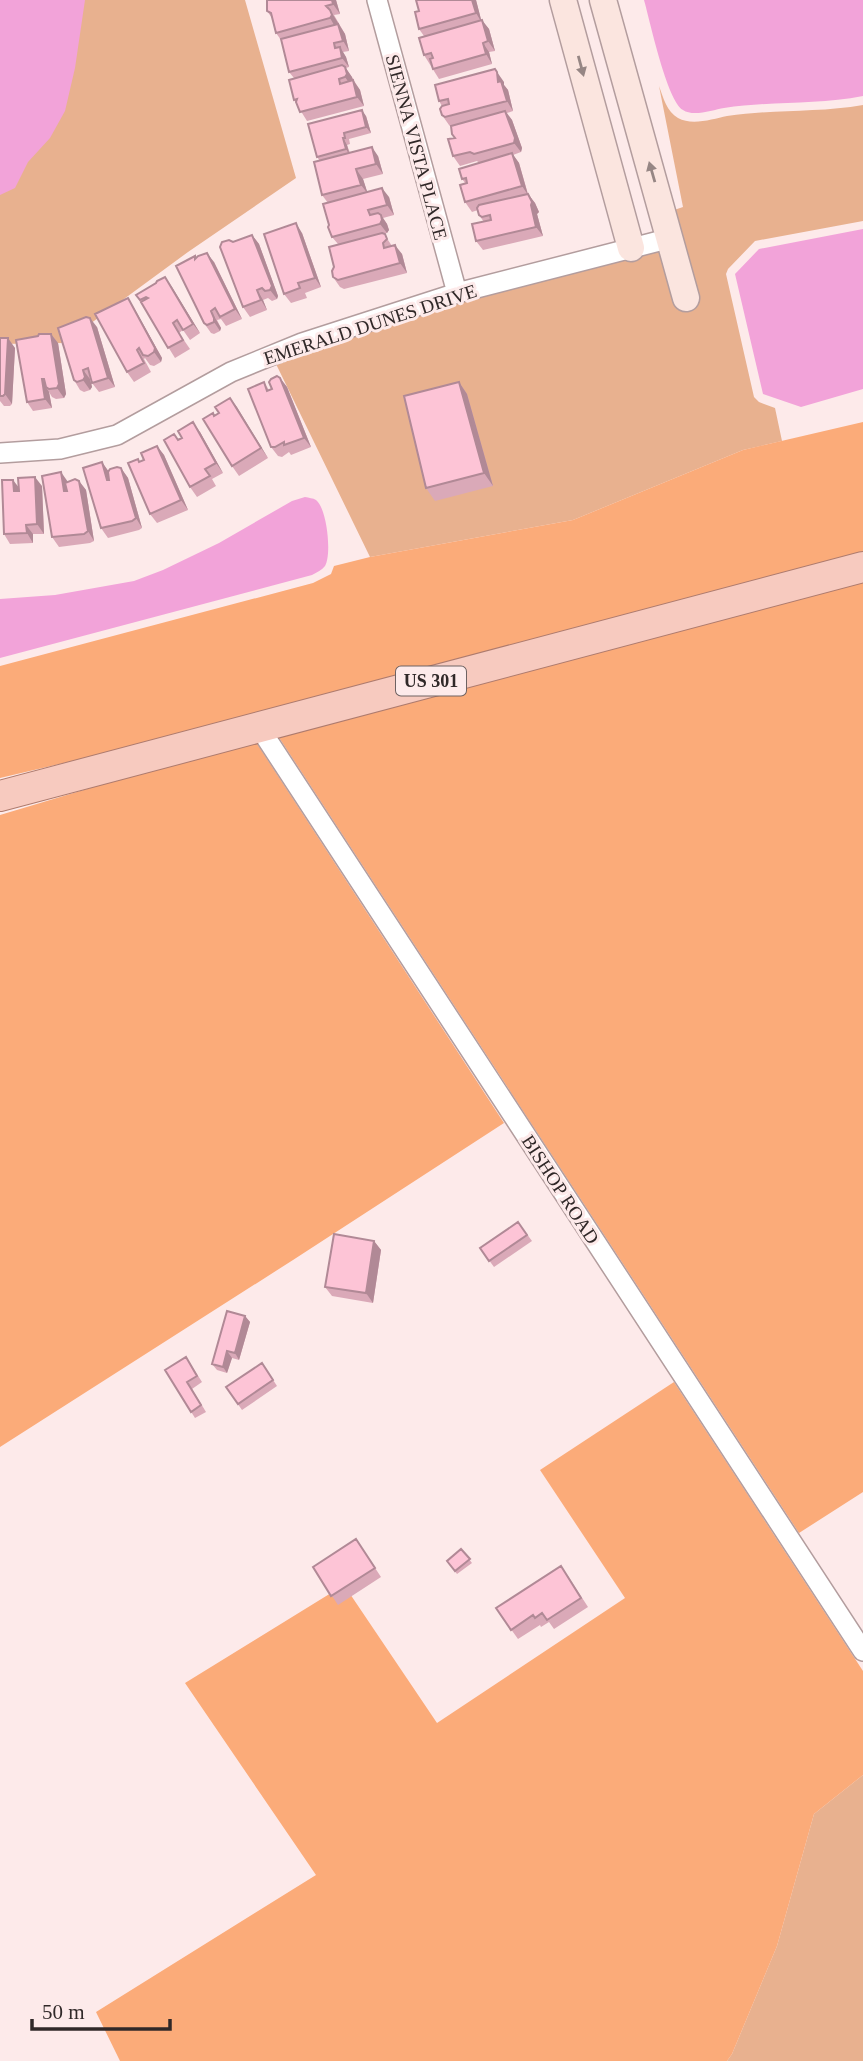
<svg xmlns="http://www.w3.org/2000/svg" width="863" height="2061" font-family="'Times New Roman',serif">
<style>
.green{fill:#e8b18f}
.forest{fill:#fbab79}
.water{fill:#f2a3d9}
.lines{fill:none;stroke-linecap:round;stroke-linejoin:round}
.street-casing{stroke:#b39d9e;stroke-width:22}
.secondary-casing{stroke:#b39d9e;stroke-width:29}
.primary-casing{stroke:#ae7b6e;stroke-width:32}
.street{stroke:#fff;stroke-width:19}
.secondary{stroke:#fbe5df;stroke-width:26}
.primary{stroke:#f7cabf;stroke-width:30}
.wall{fill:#daa9b8}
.shaded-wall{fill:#b18996}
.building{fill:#fdc4d6;stroke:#b18996;stroke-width:2}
.oneway{fill:#968684}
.labels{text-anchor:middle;stroke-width:6;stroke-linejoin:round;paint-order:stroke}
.shield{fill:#fdeaea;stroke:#6e6262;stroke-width:2}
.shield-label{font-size:18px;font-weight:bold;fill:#302828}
.street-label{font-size:19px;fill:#302828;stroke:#fdeaea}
</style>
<rect width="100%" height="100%" fill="#fdeaea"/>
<!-- green -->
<path class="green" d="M0 0H245L296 178 188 252 64 343 0 344Z
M659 86C663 97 667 112 678 118 692 126 713 119 727 116 772 109 818 113 863 105V221L755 241 728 269 726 274 754 397 759 402 775 408 782 441 743 450 573 520 370 557 276 364C401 313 533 284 663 250L678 310 698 305 674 210 683 207Z
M863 1775V2061H727L732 2054 777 1946 814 1814Z"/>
<!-- forest -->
<path class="forest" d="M863 422V557L255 718 0 778V666L313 583 331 574 334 566 370 557 573 520 743 450Z
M863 577V1492L799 1533 276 733Z
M254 739 504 1123 293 1260 0 1447V815Z
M674 1382 863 1671V1775L814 1814 777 1946 732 2054 727 2061H120L96 2012 316 1875 185 1683 344 1585 437 1723 625 1598 540 1470Z"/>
<!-- water -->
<path class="water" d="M0 0H85L75 68 65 111 50 138 28 162 15 188 0 195Z
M644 0H863V96C817 105 770 101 724 108 713 110 693 117 683 110 667 101 650 21 644 0Z
M863 229V389L801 407 763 394 735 274 759 249Z
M305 497C309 498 313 498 316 500 327 508 332 555 325 566 322 570 317 572 312 575L0 658V599L55 595 134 581 163 570 219 543 292 501Z"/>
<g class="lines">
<defs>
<path id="street" d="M377 0 457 293
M0 453 60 449 117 435 231 372 302 343 457 293 671 238
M259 727 863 1651"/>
<path id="secondary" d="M563 0 631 248
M603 0 686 298"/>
<path id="primary" d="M0 796 863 567"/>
</defs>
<!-- street casing -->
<use href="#street" class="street-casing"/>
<!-- secondary casing -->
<use href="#secondary" class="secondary-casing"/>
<!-- primary casing -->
<use href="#primary" class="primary-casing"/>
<!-- street -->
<use href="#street" class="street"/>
<!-- secondary -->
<use href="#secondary" class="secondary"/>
<!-- primary -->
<use href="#primary" class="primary"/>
</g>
<!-- wall -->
<path class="wall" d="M267 0H336L340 14 334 15 345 34 349 51 343 52 346 57 349 67 346 68 360 90 364 106 307 121 294 100V78L289 72 281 40 276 33 272 18 267 11Z
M476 0 481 20 489 29 495 51 489 52 492 64 439 79 424 55V36L419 29V11Z
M504 82V85L508 90 513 111 507 113 512 120 522 148 521 152 513 155 519 163 528 194 535 203 539 212 537 214 543 236 483 250 476 241 484 222 479 215 478 210 472 212 465 202 466 184 462 179 479 163 477 161 460 166 453 156 455 138 451 127 449 125 442 115V106L439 101Z
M366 116 371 133 349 139 350 144 347 145 350 153 378 156 383 174 363 179 367 192 389 197 394 215 383 218 387 224 389 230 387 233 384 234 392 246 402 254 407 273 344 289 340 287 333 277 338 244 332 237 329 225 328 203 322 195 320 161 317 157 308 124Z
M302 233 321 287 305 293 307 298 291 303 284 294Z
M252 235 259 244 278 296 277 299 272 301 268 298 263 300 267 310 250 317 243 307 233 242Z
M195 256 196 258 214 262 242 319 226 326 221 319 217 320 221 328 220 331 214 334 211 333 204 323Z
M165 277 200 333 190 340 183 330 179 333 190 349 175 358 136 295Z
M134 308 162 358 161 362 154 366 150 365 145 358 144 359 151 372 134 382 127 372Z
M97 327 115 387 99 392 92 383 91 379H90L92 387 90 390 84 392 80 390 74 380Z
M51 334 58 343 66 394 64 398 56 399 52 397 49 392 52 408 33 411 27 402Z
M0 338 15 348 12 404 10 406H4L0 401Z
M280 378 287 387 311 447 291 455 289 452 282 457 278 456 271 447 264 382 269 390 272 389Z
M459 382 467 394 493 486 435 501 426 488Z
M230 398 268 458 239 476 232 466 215 416 219 413Z
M200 432 223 473 212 479 216 486 197 497 190 487 179 440Z
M157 446 164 455 188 510 157 523 150 514 140 462 144 460Z
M102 462 108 471 121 468 128 478 142 528 139 530 108 538 101 528Z
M79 481 86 490 94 541 90 543 59 547 52 537 68 482Z
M42 486 44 534H33V543L10 544 4 534 19 487Z
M518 1222 532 1241 494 1267 480 1248Z
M374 1241 381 1250 373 1303 332 1296 325 1287Z
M245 1316 250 1322 239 1360 232 1358 227 1373 217 1370 212 1364Z
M186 1357 202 1382 192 1389 206 1412 195 1418 165 1370Z
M262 1363 277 1386 242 1410 226 1387Z
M356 1539 381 1577 338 1605 313 1567Z
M461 1549 472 1563 457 1574 447 1561Z
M568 1576 588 1607 554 1629 549 1622 541 1627 540 1625 518 1639 496 1608Z"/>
<!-- shaded-wall -->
<path class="shaded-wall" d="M332 0H336L340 14 333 4Z
M472 0H476L482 23 476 13Z
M330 10 345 34 349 51 330 18Z
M482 20 489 29 495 51 488 41Z
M483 43 489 52 492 64 486 54Z
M340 47 346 57 349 67 342 58Z
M345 67 352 77 354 83 352 87 345 77Z
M497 72 504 82V85L508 90 513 111 507 101 498 82Z
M353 80 360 90 364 106 357 97Z
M362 110 366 116 371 133 366 127Z
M505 111 512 120 522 148 521 152 514 143Z
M343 138 347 145 350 156 346 149Z
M372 147 378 156 383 174 376 164Z
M512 153 519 163 528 195 522 186Z
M356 169 363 179 368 194 361 185Z
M382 188 389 197 394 215 387 205Z
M528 194 535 203 539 212 537 214 543 236 536 227Z
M381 215 387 224 389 230 387 233 380 224Z
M296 223 302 233 321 287 315 278Z
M252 235 259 244 278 296 277 299 270 290Z
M395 245 402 254 407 273 400 263Z
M207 253 214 262 242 319 235 309Z
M165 277 172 287 200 333 193 324Z
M257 290 263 300 267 310 261 300Z
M128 298 134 308 162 358 161 362 154 352Z
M211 311 221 328 220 331 214 322Z
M90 318 97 327 115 387 108 378Z
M51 334 58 343 66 394 64 398 57 388Z
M8 338 15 348 12 404 5 394Z
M83 370 90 379 92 387 90 390 83 380Z
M280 378 287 387 311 447 304 438Z
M42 379 49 389 46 387 49 392 52 408 45 399Z
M459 382 467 394 493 486 484 473Z
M230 398 237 407 268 458 261 448Z
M193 422 200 432 223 473 216 463Z
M157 446 164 455 188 510 181 500Z
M102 462 109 472 114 490 107 480Z
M121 468 128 478 142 528 136 518Z
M61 472 68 482 71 501 64 491Z
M35 477 42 486 44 534 37 524Z
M13 480 20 489 21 501 14 491Z
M79 481 86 490 94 541 88 531Z
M26 525 33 534V543L27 533Z
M374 1241 381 1250 373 1303 366 1293Z
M245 1316 250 1322 239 1360 235 1353Z
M227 1351 232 1358 227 1373 223 1367Z"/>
<!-- building -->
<path class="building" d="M267 0H332L333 4 326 6 330 10 332 15 330 18 276 33 271 13 267 11Z
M416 0H472L476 13 419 29 415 12 419 11Z
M482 20 488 41 483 43 486 54 433 69 430 59 433 58 431 53 424 55 419 38Z
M338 24 343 41 334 43 335 48 340 47 342 58 289 72 281 39Z
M342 65 345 67 347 74 345 77 339 79 340 84 353 80 357 97 300 112 296 102 297 99 294 100 289 80Z
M495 69 497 72 498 82 501 81 507 101 445 117 442 115 440 109 442 106 449 104 448 99 439 101 435 85Z
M362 110 366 127 344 133 345 138H343L346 149 317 157 308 124Z
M505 111 515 138 514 143 474 154 470 152 453 156 448 139 455 138 452 134 451 126Z
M372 147 376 164 356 169 361 185 322 195 314 162Z
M512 153 522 186 465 202 460 185 467 183 466 178 462 179 459 169Z
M382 188 387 205 368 210 370 215 378 213 381 215 382 220 380 224 332 237 328 227 329 225 323 204Z
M528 194 532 202 531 205 536 227 476 241 472 224 491 220 490 215 482 217 479 215 477 208 479 205Z
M296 223 315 278 298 283 300 288 284 294 264 234Z
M382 233 385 234 387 239 383 243 384 248 395 245 400 263 338 280 333 277 332 271 334 267 329 247Z
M252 235 272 286 270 290 265 291 262 288 257 290 261 300 243 307 220 247 222 242 229 240 233 242Z
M207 253 235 309 220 317 215 308 211 311 214 318V322L207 325 204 323 176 266 195 256V259L198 256Z
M165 277 193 324 183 330 177 320 173 323 183 340 168 348 141 302 148 298 146 297 140 300 136 295 156 283 157 281Z
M128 298 155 348 154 352 148 356 143 355 139 348 137 350 144 363 127 372 95 314Z
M86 317 90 318 108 378 92 383 88 368 83 370 85 377 83 380 77 382 74 380 58 328Z
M39 334H51L59 384 57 388 49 389 46 387 44 379H42L45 399 27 402 16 340 38 336Z
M0 338H8L5 394 3 396H0Z
M277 376 280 378 304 438 284 445V442L275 447H271L248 389 264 382 267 391 272 389 269 382 271 379Z
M459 382 484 473 426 488 404 396Z
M230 398 261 448 232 466 203 419 213 413 214 416 219 413 215 407Z
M193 422 216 463 205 469 210 476 190 487 164 440 174 434 178 440 182 438 178 431Z
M157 446 181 500 150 514 128 463 138 459 139 462 144 460 141 453Z
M102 462 107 480H109L108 472 110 469 117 467 121 468 136 518 132 521 101 528 83 468Z
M61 472 64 491H67L65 483 75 479 79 481 88 531 84 534 52 537 42 476Z
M35 477 37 524 26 525 27 533 4 534 2 480H13L14 491H19L18 478Z
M518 1222 527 1235 489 1261 480 1248Z
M334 1234 374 1241 366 1293 325 1287Z
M227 1311 245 1316 235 1353 227 1351 223 1367 212 1364Z
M186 1357 197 1376 187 1382 201 1405 191 1412 165 1370Z
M262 1363 273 1380 238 1404 226 1387Z
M356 1539 375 1568 331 1596 313 1567Z
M461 1549 470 1559 455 1571 447 1561Z
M561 1566 581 1598 547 1620 542 1613 535 1618 533 1615 511 1630 496 1608Z"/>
<!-- one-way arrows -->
<defs><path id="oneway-solid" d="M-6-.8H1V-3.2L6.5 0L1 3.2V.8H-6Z" transform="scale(1.75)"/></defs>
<g class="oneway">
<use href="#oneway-solid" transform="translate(581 66) rotate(75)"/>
<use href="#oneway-solid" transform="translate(652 172) rotate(-106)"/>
</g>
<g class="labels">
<!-- shield labels -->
<rect class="shield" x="396" y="666.5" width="70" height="29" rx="5"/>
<g class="shield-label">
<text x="431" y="687">US 301</text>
</g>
<!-- street labels -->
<g class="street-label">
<text transform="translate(417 147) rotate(75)" y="7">SIENNA VISTA PLACE</text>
<text transform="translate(370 324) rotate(-18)" y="7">EMERALD DUNES DRIVE</text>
<text transform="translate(561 1189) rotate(57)" y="7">BISHOP ROAD</text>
</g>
</g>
<!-- scale -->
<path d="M32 2019v10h138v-10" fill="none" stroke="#302828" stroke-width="3.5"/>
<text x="42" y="2019" font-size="21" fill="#302828" stroke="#fdeaea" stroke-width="5" paint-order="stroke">50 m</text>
</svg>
